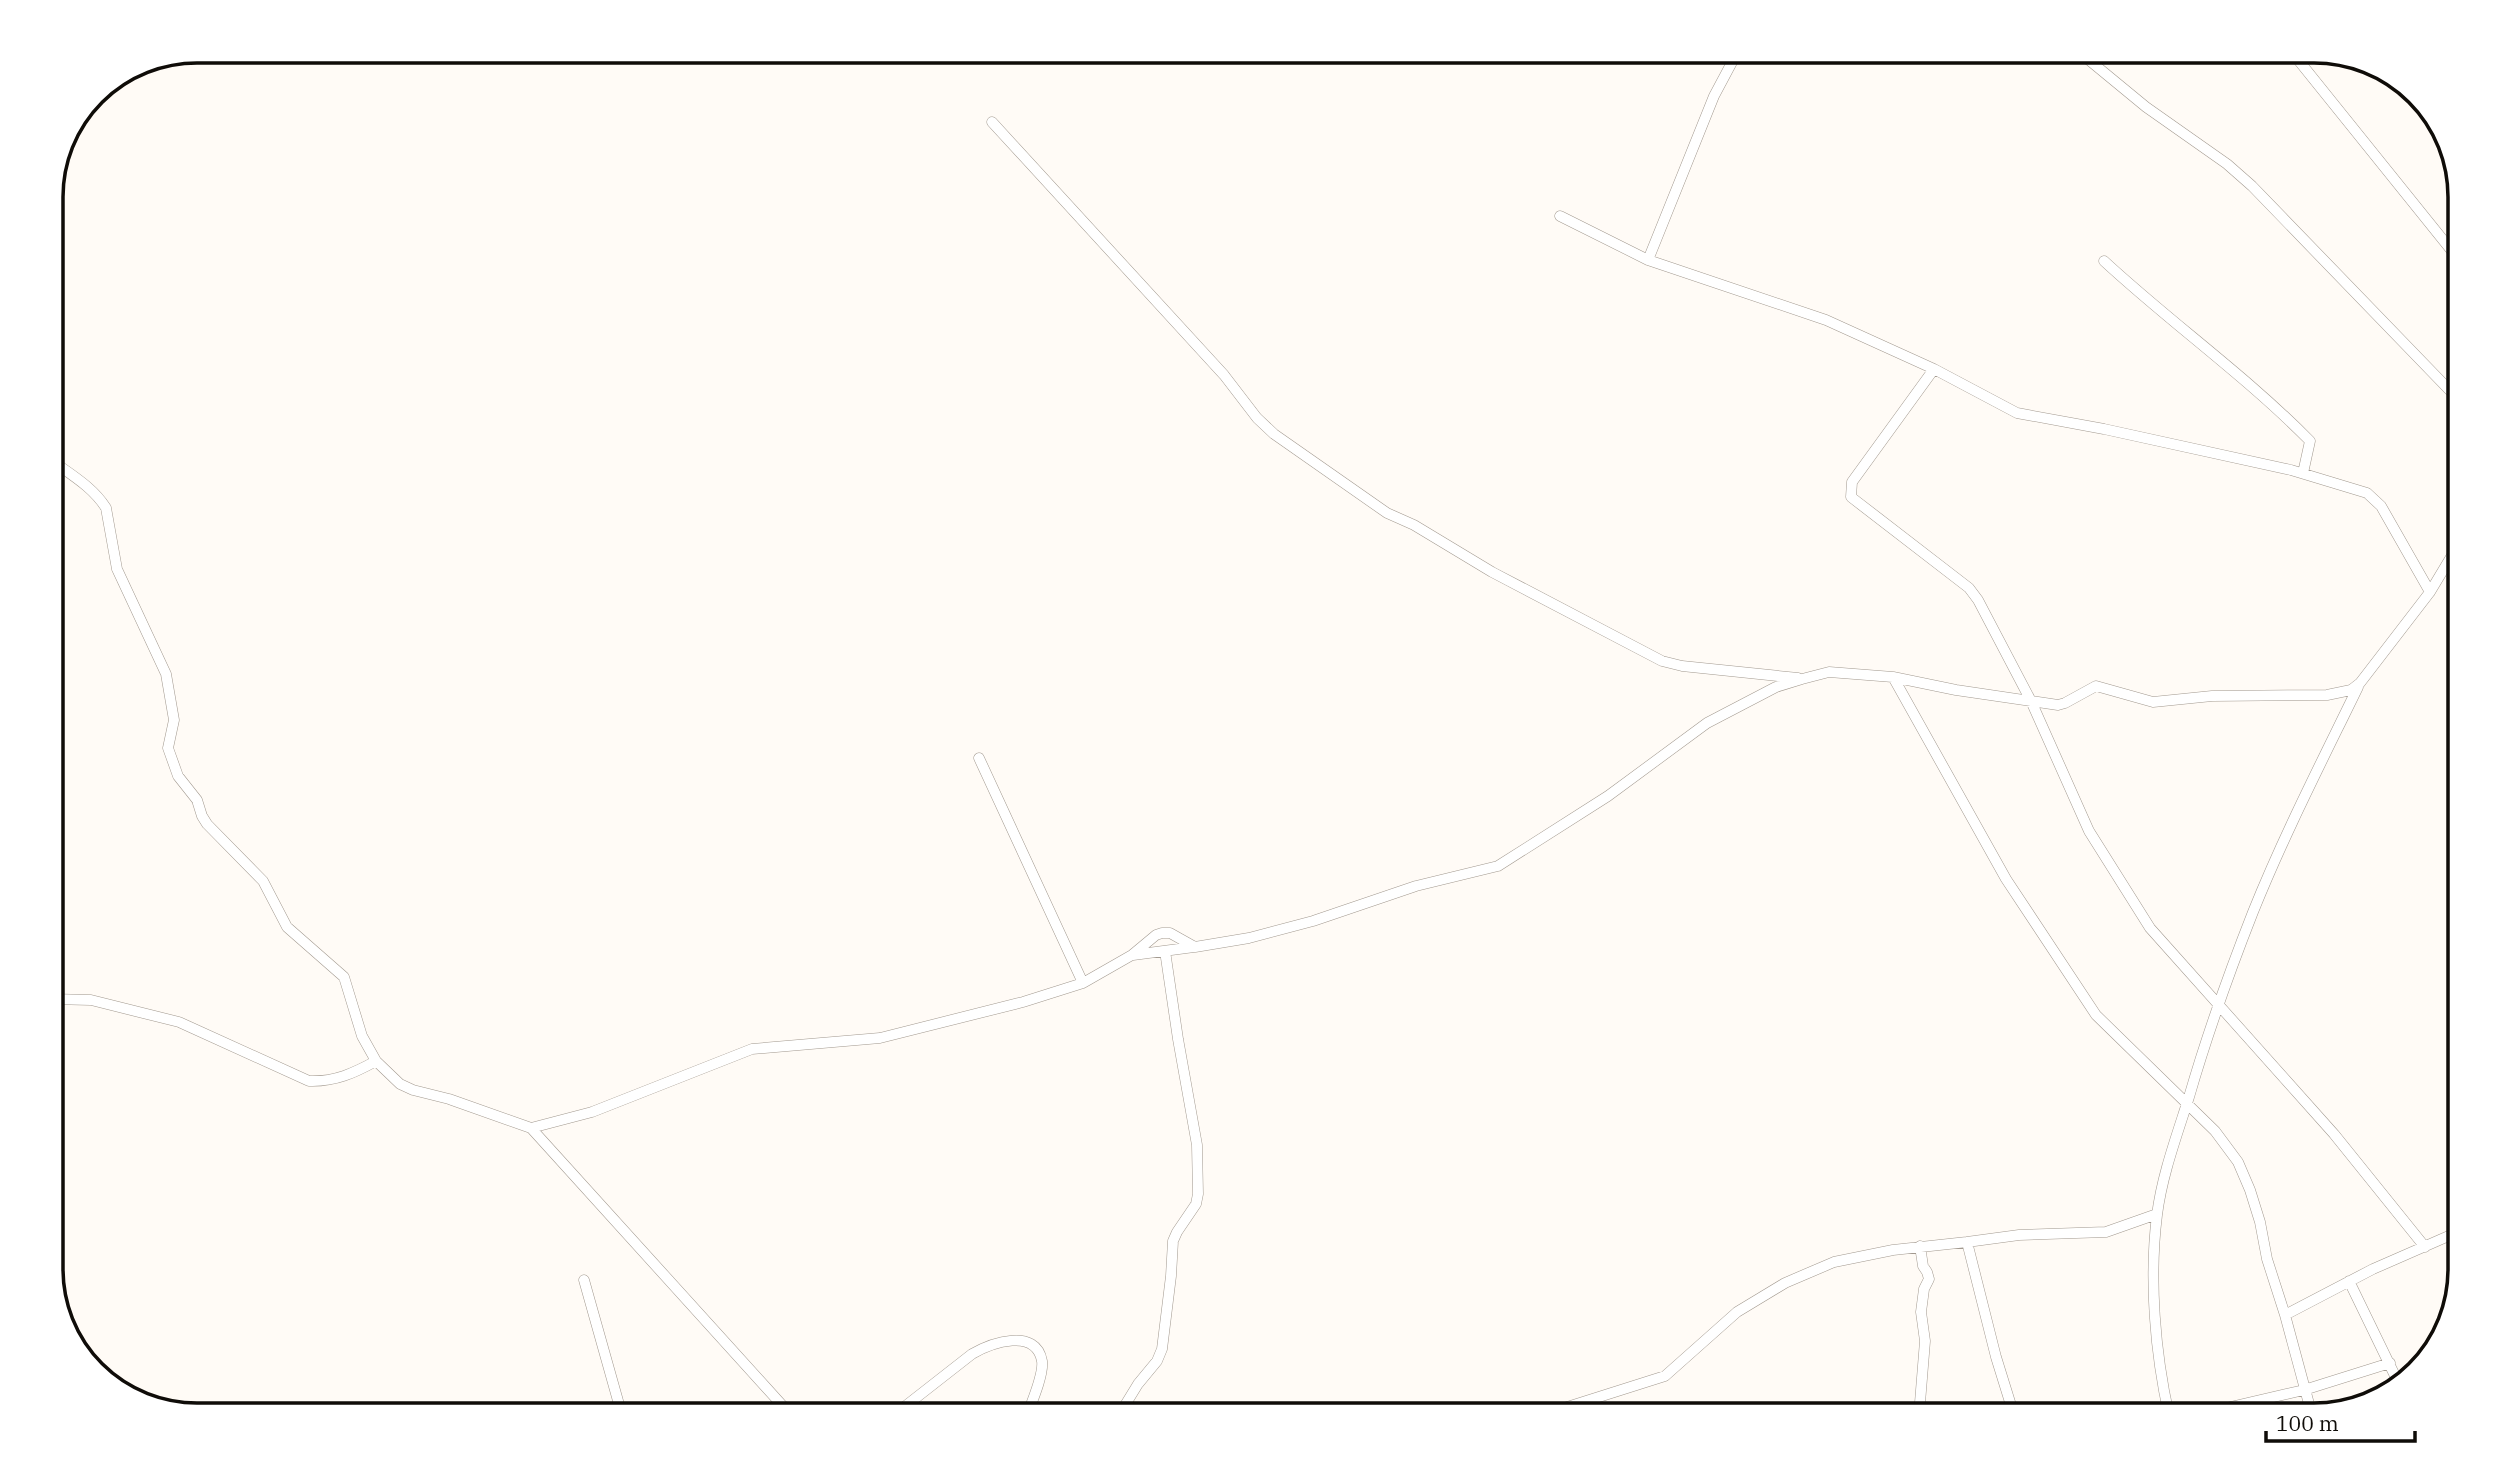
<svg xmlns="http://www.w3.org/2000/svg" width="2511" height="1466" font-family="'IBM Plex Serif',serif">
<style>
.lines{fill:none;stroke-linecap:round;stroke-linejoin:round}
.street-casing{stroke:#a2998f;stroke-width:11}
.street{stroke:#fff;stroke-width:10}
.rim{fill:none;stroke:#0f0c08;stroke-width:3.5}
</style>
<rect width="100%" height="100%" fill="#fffbf6"/>
<g class="lines">
<defs>
<path id="street" d="M2078 51 2146 107 2227 164 2252 186 2460 401
M2291 51 2460 261
M2301 62 2317 52
M130 70 157 59
M992 122 1224 375 1257 418 1274 434 1387 513 1414 525 1492 572 1662 661 1682 666 1798 678
M1560 216 1648 260 1826 320 1934 369 2017 413 2104 429 2291 470 2367 493 2381 506 2430 592
M1648 260 1714 96 1738 51
M2104 261C2171 323 2246 376 2310 441L2303 473
M1934 369 1852 482 1851 497 1969 588 1978 600 2031 701 2089 831 2150 928 2334 1134 2425 1247
M51 460C70 474 93 487 106 508L117 569 166 674 174 720 168 748 178 776 197 800 202 816 207 824 263 881 287 927 344 977 362 1036 376 1061 400 1084 413 1090 449 1099 531 1128 791 1415
M1893 677 2006 879 2096 1015 2215 1131 2238 1162 2250 1190 2260 1222 2267 1259 2285 1315 2312 1415
M979 758 1083 983
M1133 955 1194 947
M51 999 91 1000 179 1022 309 1081C335 1082 354 1073 376 1061
M531 1128 592 1112 752 1049 880 1038 1023 1002 1083 983 1132 955 1156 935 1162 933H1170L1195 947 1249 938 1313 921 1416 886 1498 866 1608 796 1707 723 1776 687 1802 679 1829 672 1893 677 1956 690 2058 705 2065 703 2096 686 2153 702 2212 696 2327 695 2351 690 2360 683 2430 592 2460 542
M584 1280 622 1415
M2349 1281 2399 1384
M2285 1315 2373 1269 2460 1231
M69 1331 84 1358
M751 1415 785 1407
M894 1415 972 1354C991 1343 1036 1327 1042 1361 1044 1374 1032 1402 1027 1415
M1119 1415 1138 1384 1157 1361 1162 1349 1171 1276 1173 1241 1177 1232 1196 1204 1198 1194 1197 1145 1178 1039 1165 951
M1542 1415 1665 1376 1737 1312 1785 1283 1834 1262 1893 1250 1967 1242
M1919 1415 1925 1341 1921 1312 1924 1289 1929 1279 1927 1272 1923 1266 1920 1246
M2014 1415 1996 1357 1967 1242 2019 1235 2106 1232 2157 1214
M2169 1415C2155 1353 2149 1279 2157 1215 2162 1175 2177 1135 2189 1097 2207 1035 2229 973 2253 912 2284 835 2322 761 2358 687
M2196 1415 2304 1390 2390 1363"/>
</defs>
<!-- street casing -->
<use href="#street" class="street-casing"/>
<!-- street -->
<use href="#street" class="street"/>
</g>
<!-- crop -->
<path d="M0 0H2511V1466H0ZM197 63H2314A134 134 0 0 1 2448 197V1269A134 134 0 0 1 2314 1403H197A134 134 0 0 1 63 1269V197A134 134 0 0 1 197 63Z" fill="#fff" fill-rule="evenodd"/>
<path class="rim" d="M197 63H2314A134 134 0 0 1 2448 197V1269A134 134 0 0 1 2314 1403H197A134 134 0 0 1 63 1269V197A134 134 0 0 1 197 63Z"/>
<!-- scale -->
<path d="M2266 1431v10h149v-10" fill="none" stroke="#0f0c08" stroke-width="3.5"/>
<text x="2276" y="1431" font-size="21" fill="#0f0c08" stroke="#ffffff" stroke-width="5" paint-order="stroke">100 m</text>
</svg>
